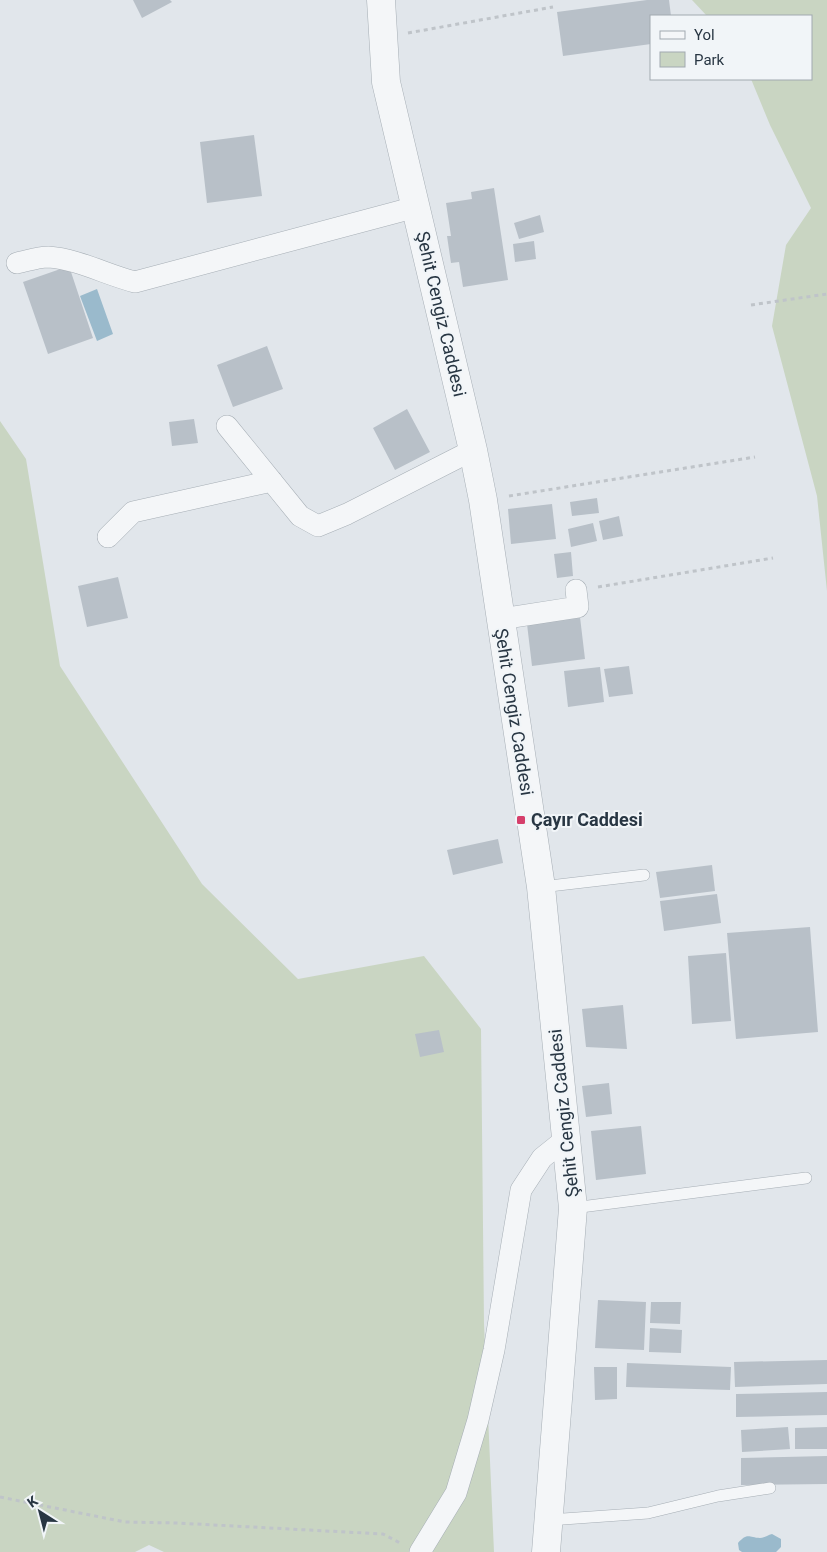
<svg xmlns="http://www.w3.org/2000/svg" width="827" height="1552" font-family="Roboto,sans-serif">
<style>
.green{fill:#c9d5c2}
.water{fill:#9abacc}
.building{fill:#b8c0c8}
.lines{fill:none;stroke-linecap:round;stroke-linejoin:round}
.service-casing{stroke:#a6aeb5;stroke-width:12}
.minor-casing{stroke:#a6aeb5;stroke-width:22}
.tertiary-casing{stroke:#a6aeb5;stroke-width:29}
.path{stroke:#bfc4c9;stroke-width:3;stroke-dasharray:4 4;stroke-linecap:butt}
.service{stroke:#f4f6f8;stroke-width:11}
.minor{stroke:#f4f6f8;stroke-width:21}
.tertiary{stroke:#f4f6f8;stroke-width:28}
.poi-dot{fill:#d63f6b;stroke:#f1f5f8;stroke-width:2}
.labels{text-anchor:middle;stroke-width:4;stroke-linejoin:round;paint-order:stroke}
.street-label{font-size:18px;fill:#283643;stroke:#f1f5f8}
.poi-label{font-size:18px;font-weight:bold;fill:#283643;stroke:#f1f5f8;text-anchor:start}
</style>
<rect width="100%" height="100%" fill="#e1e6eb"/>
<!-- green -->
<path class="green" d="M692 0H827V591L817 496 772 326 786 245 811 208 770 125 751 79H811V16H707Z
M0 421 26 459 60 666 202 884 298 979 424 956 481 1029 484 1324 494 1552H164L149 1545 135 1552H0Z"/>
<!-- water -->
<path class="water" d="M97 289 113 334 97 341 80 296Z
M772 1534 781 1539V1547L776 1552H742L739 1550 738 1543C748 1532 749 1538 760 1538 764 1538 768 1535 772 1534Z"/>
<!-- building -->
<path class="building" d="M133 0H170L172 2 142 18Z
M647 0H669L671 16H651V44L563 56 557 12Z
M254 135 262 196 207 203 200 142Z
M494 188 508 280 463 287 459 262 451 263 447 236H451L446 203 472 199 471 192Z
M540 215 544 232 519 239 514 223Z
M534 241 536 259 515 262 513 244Z
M69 266 93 338 48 354 23 282Z
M267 346 283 389 233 407 217 365Z
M407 409 430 452 395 470 373 428Z
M194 419 198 443 172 446 169 422Z
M597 498 599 513 572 516 570 502Z
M552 504 556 539 511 544 508 509Z
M619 516 623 536 603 540 599 521Z
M593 523 597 541 571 547 568 529Z
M571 552 573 576 557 578 554 554Z
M118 577 128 618 87 627 78 586Z
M580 617 585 659 532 666 527 624Z
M629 666 633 694 609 697 604 669Z
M600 667 604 702 568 707 564 671Z
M498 839 503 863 453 875 447 850Z
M712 865 715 891 660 898 656 872Z
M717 894 721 923 664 931 660 901Z
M810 927 818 1032 736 1039 727 933Z
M726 953 731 1021 692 1024 688 956Z
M623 1005 627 1049 586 1047 582 1009Z
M439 1030 444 1052 420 1057 415 1034Z
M609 1083 612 1114 586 1117 582 1086Z
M641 1126 646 1174 596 1180 591 1131Z
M598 1300 646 1302 644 1350 595 1348Z
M651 1302H681L680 1324 650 1323Z
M650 1328 682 1330 681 1353 649 1352Z
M827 1360V1384L735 1387 734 1362Z
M627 1363 731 1367 730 1390 626 1387Z
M594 1367H617V1399L595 1400Z
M827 1392V1415L736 1417V1394Z
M788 1427 790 1449 742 1452 741 1430Z
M827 1427V1449H795V1428Z
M827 1456V1484L741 1485V1458Z"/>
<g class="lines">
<defs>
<path id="service" d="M541 887 644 875
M573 1208 806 1178
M549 1520 648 1513 718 1496 770 1488"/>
<path id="minor" d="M17 263C27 261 38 257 48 257 78 259 107 275 135 282L416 207
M227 426 300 516 318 526 347 514 473 450
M108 537 133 512 272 481
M500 619 578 607 576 590
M420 1552 456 1493 478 1420 494 1350 521 1190 542 1158 567 1138"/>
<path id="tertiary" d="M381 0 386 82 473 450 483 500 541 887 573 1208 546 1552"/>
</defs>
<!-- service casing -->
<use href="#service" class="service-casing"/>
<!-- minor casing -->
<use href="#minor" class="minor-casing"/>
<!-- tertiary casing -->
<use href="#tertiary" class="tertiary-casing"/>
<!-- path -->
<path class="path" d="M408 33 553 7
M751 305 827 294
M509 496 755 457
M598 587 773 558
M0 1497 125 1522 177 1523 383 1534 400 1543"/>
<!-- service -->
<use href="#service" class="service"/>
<!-- minor -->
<use href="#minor" class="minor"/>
<!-- tertiary -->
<use href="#tertiary" class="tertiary"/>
</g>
<!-- markers -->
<rect class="poi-dot" x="516" y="815" width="10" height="10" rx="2.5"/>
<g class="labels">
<!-- street labels -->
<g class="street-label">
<text transform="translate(441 314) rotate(77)" y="6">Şehit Cengiz Caddesi</text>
<text transform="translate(514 712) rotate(81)" y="6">Şehit Cengiz Caddesi</text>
<text transform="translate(564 1113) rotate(-96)" y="6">Şehit Cengiz Caddesi</text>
</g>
<!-- poi labels -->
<g class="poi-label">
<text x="531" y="826">Çayır Caddesi</text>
</g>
</g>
<!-- legend -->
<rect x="650" y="15" width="162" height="65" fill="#f1f5f8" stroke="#a1a9b0"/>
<rect x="660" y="31" width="25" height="8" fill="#f4f6f8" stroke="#a1a9b0"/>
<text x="694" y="40" font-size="15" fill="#283643">Yol</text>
<rect x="660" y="52" width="25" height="15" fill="#c9d5c2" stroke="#a1a9b0"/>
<text x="694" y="65" font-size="15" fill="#283643">Park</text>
<!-- north arrow -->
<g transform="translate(40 1512) rotate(324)" stroke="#f1f5f8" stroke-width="4" paint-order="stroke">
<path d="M0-4L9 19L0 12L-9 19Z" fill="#283643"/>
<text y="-8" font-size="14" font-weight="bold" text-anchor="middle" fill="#283643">K</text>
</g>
</svg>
